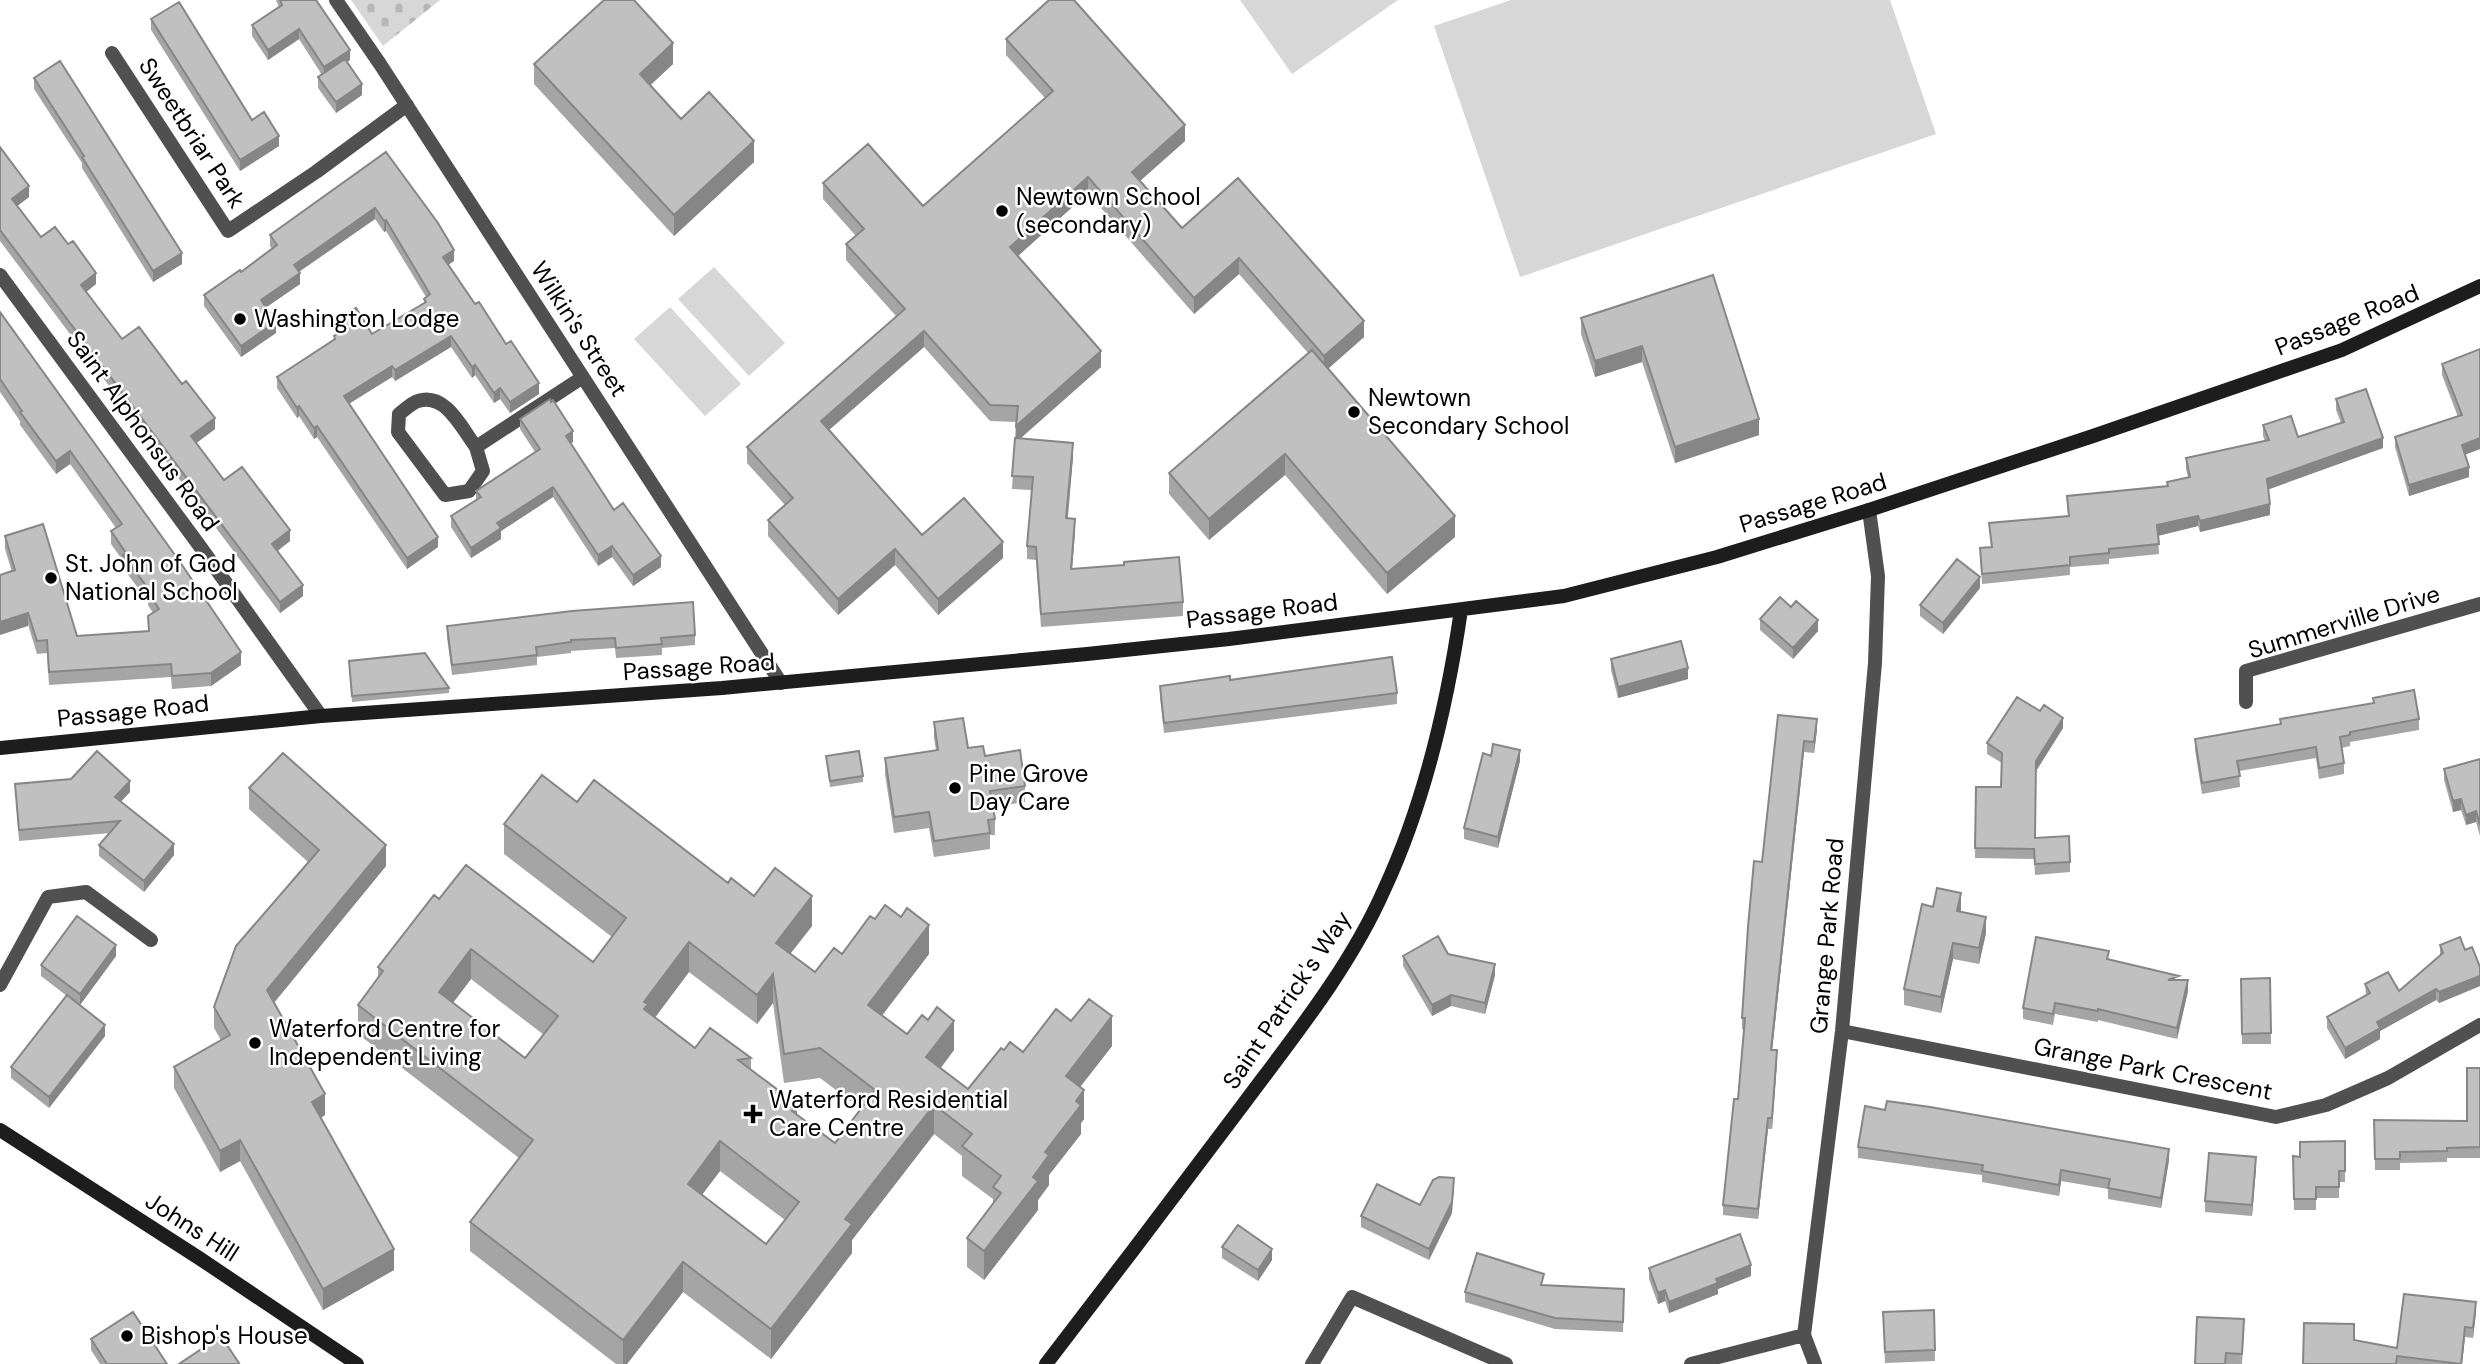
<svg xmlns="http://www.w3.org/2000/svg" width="2480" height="1364" font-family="'DM Sans',sans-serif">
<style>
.cemetery{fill:url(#cemetery-stones)}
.park{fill:#d7d7d7}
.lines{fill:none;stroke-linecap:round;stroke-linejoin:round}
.street{stroke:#505050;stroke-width:14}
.secondary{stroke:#1d1d1d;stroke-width:14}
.wall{fill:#a5a5a5;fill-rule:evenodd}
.shaded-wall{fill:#868686}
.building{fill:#c0c0c0;stroke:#868686;stroke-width:2;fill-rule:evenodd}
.poi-dot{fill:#000;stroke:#fff;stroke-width:2.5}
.labels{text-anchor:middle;stroke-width:5;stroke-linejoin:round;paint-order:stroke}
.street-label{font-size:24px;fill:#000;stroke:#fff}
.poi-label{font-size:24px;fill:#000;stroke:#fff;text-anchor:start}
</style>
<defs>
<pattern id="cemetery-stones" width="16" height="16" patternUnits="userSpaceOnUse" patternTransform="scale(1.75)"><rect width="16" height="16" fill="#d7d7d7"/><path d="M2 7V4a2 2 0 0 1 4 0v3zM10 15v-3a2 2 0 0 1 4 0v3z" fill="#b7b7b7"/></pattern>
</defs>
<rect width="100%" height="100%" fill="#fff"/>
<!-- cemetery -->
<path class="cemetery" d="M351 0H440L383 46Z"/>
<!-- park -->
<path class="park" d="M1240 0H1398L1292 74Z
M1511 0H1890L1936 134 1520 277 1434 26Z
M714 267 785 343 749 376 678 299Z
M670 307 741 384 705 416 634 339Z"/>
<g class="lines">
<!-- street -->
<path class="street" d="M336 0 380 64 781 683
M112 53 228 231 316 172 407 105
M0 275 199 545 321 716
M476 447C462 429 446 392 418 401 411 403 405 410 399 414L398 432 445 495 469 491 483 471 476 447 583 377
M2246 702V671L2480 604
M0 985 48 897 86 892 151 940
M1842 1031 2276 1117 2326 1105 2388 1078 2480 1025
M1312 1364 1352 1297 1506 1364
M1691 1364 1804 1335
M1815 1364 1804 1335 1842 1031 1875 663 1878 576 1869 510"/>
<!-- secondary -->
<path class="secondary" d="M0 748 321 716 722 688 1087 654 1229 639 1564 596 1717 557 1869 510 2093 436 2342 350 2480 286
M0 1130 199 1258 357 1364
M1046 1364C1113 1277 1179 1190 1245 1102 1295 1035 1350 967 1384 890 1425 802 1447 706 1461 610"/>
</g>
<!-- wall -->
<path class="wall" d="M276 0H316L350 60 347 62 362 95 336 113 318 88V77L322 75 299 39 268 60 252 36V25L279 7Z
M151 19 252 120 279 146 240 171 151 30Z
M1006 39 1185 141 1140 181 1182 228 1238 178 1364 337 1328 369 1455 537 1387 594 1285 475 1209 540 1169 494V473L1308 353 1239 274 1194 314 1088 193 1018 256 1101 367 1020 439 1073 457 1068 518 1075 532 1072 568 1183 602V616L1041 627 1036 560 1027 559V546L1032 490 1012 489 1016 422 990 421 924 347 829 430 922 535 1003 558 938 615 895 565 838 615 768 536V520L785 505 747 463V447L896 316 846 260V244L856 236 823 199V183L923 206 1045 98 1006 55Z
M534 64H673L650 85 681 119 754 162 674 236 534 84Z
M34 78 182 264 153 282 82 168V163L34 89Z
M0 147 29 197 17 206 41 237 96 284 86 292 122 339 215 429 196 443 224 480 290 541 278 551 303 596 280 613 0 241Z
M386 152 454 261 448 265 539 394 510 413 500 399 494 403 475 375 472 378 451 347 395 381 392 377 349 403 438 547 407 569 317 437 314 439 299 416 297 418 277 388V377L334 340V336L338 333 337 331V320L372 334 424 303V299L426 297 386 231 384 232 375 219 299 272 300 284 266 307 276 333 241 357 204 306V295L241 272 272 249 270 246V235Z
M1713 275 1759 435 1675 463 1642 362 1595 377 1581 334V318Z
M0 312 241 665 211 686 172 689 171 677 49 685 47 653 37 654 5 549V536L77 636 149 631 148 616 153 613 148 605V601L123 568V561L111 544V531L116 528 70 464 56 474 20 425V421L0 392Z
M2480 349V449L2465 454 2469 477 2409 496 2395 447V437L2458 417 2442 375V364Z
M2336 399 2383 448 2268 489 2270 515 2200 532 2198 526 2158 536 2159 554 2109 559V564L2070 567V575L1982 584 1980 548 1991 547 1989 523 2068 516 2067 496 2167 486V482L2188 477 2186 469V458L2265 441 2263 436V425L2298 437 2341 423 2336 410Z
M520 419 573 442 571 443 614 510 661 567 633 586 612 557 598 566 553 497 501 531V539L471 558 451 527V516L476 500V491L535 452 520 429Z
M1980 588 1943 634 1920 616V605Z
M1760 619 1818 631 1793 659 1760 630Z
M447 626 695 635V645L662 648V655L616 658 615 648 571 651V653L537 657V665L452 675 447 637Z
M1611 659 1688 679 1618 698 1611 670Z
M349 666 449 688V693L352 702Z
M1230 680 1397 693V704L1164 733 1160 697V686Z
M2373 698 2419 719V730L2350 742V746L2342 748 2344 763V774L2319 779 2316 758 2239 771 2240 787 2202 794 2195 750V739L2280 725V719L2373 703Z
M1778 715 1817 730 1814 753 1804 752 1772 1050 1777 1061 1772 1129H1768L1758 1219 1723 1215V1205L1738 1099 1744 1029H1742V1018L1762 862Z
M934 722 968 748 985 756 1025 786V802L993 807 995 819V835H990V849L934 857 929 828 894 833 885 774V758L936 750 934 738Z
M2063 728 2036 771 2035 838 2070 862V872L2035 875 2034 859 1975 858 1976 787H2001L2002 763 1987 754V743Z
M826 756 863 776V782L830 787Z
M2480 759V836L2476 822 2466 825 2461 810 2453 812 2444 780V769Z
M1520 761 1498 848 1464 839V828Z
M15 784 130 792 121 801 174 855 144 892 99 856V845L110 833 19 841Z
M249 788 386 866 274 1003 325 1115 321 1118 394 1270 323 1310 240 1161 220 1172 174 1088V1067L221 1040 214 1028V1007L308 862 249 809Z
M577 802 728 883 812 926 790 954 815 972 842 954H929L882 1015 907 1034 954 1050 941 1068 968 1089 1004 1050 1023 1052 1071 1021 1112 1046 1080 1087 1084 1119 1081 1123V1134L1049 1175V1185L1038 1200V1210L984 1280 967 1267V1238L993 1204V1199L962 1176V1156L934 1134 852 1240V1253L771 1359 683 1292 627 1364H616L470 1251V1222L519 1158 358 1034V1005L378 978V967L439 899 593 962 612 937 504 854V824ZM689 972 757 1024 773 1003 784 1083 820 1078 861 1109 835 1143 797 1114 751 1070V1058L695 1048 655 1017ZM471 979 544 1035 525 1058 453 1003ZM720 1171 785 1220 766 1244 702 1195Z
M1933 907 1961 909V912L1986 933 1979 964 1953 959 1941 1013 1904 1005V989Z
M2440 945 2465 950 2480 967V986L2439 1003 2436 1000 2380 1031V1039L2345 1059 2327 1028V1017L2366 996 2365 984 2399 991 2440 955Z
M116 956 80 1005 105 1036 49 1108 11 1078V1067L67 996 41 976V965Z
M1403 956 1495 975 1485 1014 1451 1006 1432 1016 1403 966Z
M2109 960 2179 980 2188 991 2177 1039 2098 1020V1022L2055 1014 2053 1025 2023 1019V1008Z
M2270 978 2271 1044H2242L2241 979Z
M2480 1068V1158H2447V1162L2400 1163V1170H2375L2374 1120 2467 1121Z
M2345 1141V1182H2339V1198H2316V1210H2294L2293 1156 2300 1157Z
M1858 1147 2169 1160 2161 1208 2108 1199V1189L2061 1181 2059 1196 1982 1182V1175L1858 1158Z
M2256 1167 2252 1216 2205 1212V1201Z
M1454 1189 1452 1213 1429 1260 1361 1227V1216L1420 1205Z
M1222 1247 1272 1260 1258 1281 1222 1258Z
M1649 1268 1751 1276 1718 1289V1294L1669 1313 1665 1301 1658 1304 1649 1279Z
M1544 1285 1624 1300 1623 1332 1555 1329 1465 1302V1292Z
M1934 1310 1935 1361 1885 1363 1883 1312Z
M2476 1312 2473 1338 2465 1337 2462 1364H2303L2354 1340 2397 1348Z
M2244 1330 2242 1364H2195Z
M91 1339 167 1364H100L91 1350Z"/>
<!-- shaded-wall -->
<path class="shaded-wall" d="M299 29V39L268 60V50Z
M673 43V64L640 95V74Z
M350 50V60L324 78V67Z
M362 84V95L336 113V102Z
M1185 125V141L1132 188V172Z
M279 136V146L240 171V160Z
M754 141V162L674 236V215Z
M1088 177V193L1010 263V247Z
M29 186V197L12 210V199Z
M375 208V219L294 275V265Z
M386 220V231L384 232V221Z
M454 250V261L443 268V257Z
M182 253V264L153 282V271Z
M1239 258V274L1194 314V298Z
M96 273V284L81 296V285Z
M300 273V284L261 311V300Z
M1364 321V337L1324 372V356Z
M276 322V333L241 357V346Z
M924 331V347L821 437V421Z
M451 336V347L395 381V370Z
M1642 346V362L1595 377V361Z
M1101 351V367L1016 442V426Z
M475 365V375L472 378V367Z
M392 366V377L344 407V396Z
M539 383V394L510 413V402Z
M500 388V399L494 403V393Z
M299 406V416L297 418V408Z
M215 418V429L191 447V436Z
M1759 419V435L1675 463V447Z
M317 426V437L314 439V428Z
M573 431V442L566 446V436Z
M2383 438V448L2267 490V479Z
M2480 438V449L2462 456V445Z
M1073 443V457L1066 531V518Z
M70 451V464L56 474V461Z
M1285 454V475L1209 540V519Z
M2469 467V477L2409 496V485Z
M553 487V497L501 531V539L471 558V548L497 523Z
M2270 504V515L2200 532V521Z
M1455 516V537L1387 594V573Z
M2198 516V526L2157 536V525Z
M1075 519V532L1071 582V569Z
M290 530V541L272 554V544Z
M438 537V547L407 569V558Z
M1003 542V558L938 615V599Z
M612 546V557L598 566V555Z
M895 549V565L838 615V599Z
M661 556V567L633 586V575Z
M1980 577V588L1943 634V623Z
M303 585V596L280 613V602Z
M28 613V626L0 635V622Z
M1818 620V631L1793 659V648Z
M241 652V665L211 686V673Z
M1688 668V679L1618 698V687Z
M2063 718V728L2036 771V761Z
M1817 719V730L1814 753V742Z
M1804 741V752L1771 1061V1050Z
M1520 750V761L1498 848V837Z
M130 781V792L115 808V797Z
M2461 799V810L2453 812V801Z
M2476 811V822L2466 825V815Z
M174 844V855L144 892V881Z
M386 845V866L267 1011V990Z
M1961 893V909L1957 927V911Z
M812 896V926L776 972V943Z
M1986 917V933L1979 964V948Z
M929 925V954L868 1034V1005Z
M689 942V972L648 1027 644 1039V1002Z
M1953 943V959L1941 1013V997Z
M116 945V956L80 1005V994Z
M471 949V979L439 1021V992Z
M1495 964V975L1485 1014V1003Z
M773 974V1003L757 1024V995Z
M2480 976V986L2439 1003V992Z
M2188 980V991L2177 1039V1028Z
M2436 989V1000L2380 1031V1039L2345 1059V1048L2377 1022Z
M1451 995V1006L1432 1016V1005Z
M1112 1016V1046L1066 1105V1076Z
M954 1021V1050L926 1086V1057Z
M105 1025V1036L49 1108V1097Z
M1777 1050V1061L1772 1129V1118Z
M1084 1090V1119L1081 1123V1134L1049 1175V1185L1038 1200V1210L984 1280V1251L1033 1177 1045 1152 1076 1101Z
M325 1094V1115L312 1123V1102Z
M797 1104V1134L792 1111Z
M934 1105V1134L852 1240V1253L771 1359V1329L845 1219Z
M1768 1118V1129L1758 1219V1209Z
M240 1140V1161L220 1172V1151Z
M720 1141V1171L688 1213V1184Z
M2169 1149V1160L2161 1208V1198Z
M2256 1157V1167L2252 1216V1205Z
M2061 1170V1181L2059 1196V1185Z
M1454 1178 1452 1213 1429 1260V1249Z
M394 1249V1270L323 1310V1289Z
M1272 1249V1260L1258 1281V1270Z
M683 1262V1292L627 1364H623V1340Z
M1751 1265V1276L1718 1289V1294L1669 1313V1302L1716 1279Z
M1665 1290V1301L1658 1304V1293Z
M2476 1302V1312L2473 1338V1328Z
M2465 1327V1337L2462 1364H2461Z"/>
<!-- building -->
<path class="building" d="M280 0H316L350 50 324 67 299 29 268 50 252 25 282 5Z
M604 0H634L673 43 640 74 681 119 709 92 754 141 674 215 534 64Z
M1049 0H1074L1185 125 1132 172 1182 228 1238 178 1364 321 1324 356 1239 258 1194 298 1088 177 1010 247 1101 351 1016 426 1018 406 990 405 924 331 821 421 922 535 964 498 1003 542 938 599 895 549 838 599 768 520 793 498 747 447 905 309 846 244 864 229 823 183 868 144 923 206 1053 91 1006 39Z
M179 2 252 120 264 112 279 136 240 160 151 19Z
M345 59 362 84 336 102 318 77Z
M60 61 182 253 153 271 82 157 84 156 34 78Z
M0 147 29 186 12 199 41 237 55 227 68 244 73 241 96 273 81 285 122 339 139 327 182 384 186 381 215 418 191 436 224 480 242 467 290 530 272 544 303 585 280 602 0 230Z
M386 152 438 223 454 250 443 257 475 304 479 302 506 344 511 341 539 383 510 402 500 388 494 393 475 365 472 367 451 336 395 370 392 366 344 396 438 537 407 558 317 426 314 428 299 406 297 408 277 377 335 339 334 336 343 330 337 320 356 308 372 334 426 302 424 299 430 294 386 220 384 221 375 208 294 265 300 273 261 300 276 322 241 346 204 295 240 270 241 272 277 245 270 235Z
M1713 275 1759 419 1675 447 1642 346 1595 361 1581 318Z
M0 312 180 562 241 652 211 673 172 676 171 664 49 672 47 640 37 641 28 613 0 622V575L15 570 5 536 43 524 77 636 149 631 148 616 159 609 148 592 150 591 123 555 126 553 111 531 122 524 70 451 56 461 20 412 22 411 0 379Z
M2480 349V438L2462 445 2469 467 2409 485 2395 437 2462 415 2442 364Z
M1312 350 1455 516 1387 573 1285 454 1209 519 1169 473Z
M2366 389 2383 438 2267 479 2270 504 2200 521 2198 516 2157 525 2159 544 2109 549V553L2070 557V565L1982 574 1980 548 1992 547 1989 523 2069 516 2067 496 2168 486 2167 482 2190 477 2186 458 2269 440 2263 425 2291 416 2298 437 2344 422 2336 399Z
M550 399 551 402 553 400 573 431 566 436 614 510 623 503 661 556 633 575 612 546 598 555 553 487 497 523 501 528 471 548 451 516 481 497 476 491 540 449 520 419Z
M1015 438 1073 443 1066 518 1075 519 1071 569 1124 565V562L1179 557 1183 602 1041 614 1036 547 1027 546 1033 477 1012 476Z
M1957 559 1980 577 1943 623 1920 605Z
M1780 597 1791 607 1796 601 1818 620 1793 648 1760 619Z
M693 602 695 635 661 638 662 644 616 648 615 638 571 640V642L536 647 537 655 452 665 447 626 572 611Z
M1681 641 1688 668 1618 687 1611 659Z
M425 653 449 688 352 696 349 661Z
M1392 657 1397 693 1164 723 1160 686 1230 676V680Z
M2414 690 2419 719 2350 732V735L2340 737 2344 763 2319 768 2316 747 2237 761 2240 776 2202 783 2195 739 2281 724 2280 719 2374 703 2373 698Z
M2017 697 2040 711 2044 705 2063 718 2036 761 2035 838 2069 836 2070 862 2035 864 2034 849 1975 848 1976 787H2001L2002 753 1987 743Z
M1778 715 1817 719 1814 742 1804 741 1771 1050H1777L1772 1118H1768L1758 1209 1723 1205 1734 1099H1738L1745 1018H1742L1748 927 1754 861 1762 862Z
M963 718 968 748 983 746 985 756 1020 750 1025 786 990 791 995 819 988 820 990 833 934 841 929 812 894 817 885 758 938 750 934 722Z
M1493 744 1520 750 1498 837 1464 828 1483 753 1491 756Z
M97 751 130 781 115 797 174 844 144 881 99 845 120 821 19 830 15 784 71 779Z
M859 751 863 776 830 781 826 756Z
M283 753 386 845 267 990 325 1094 312 1102 394 1249 323 1289 240 1140 220 1151 174 1067 230 1035 214 1007 236 946 319 850 249 788Z
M2480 759V825L2476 811 2466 815 2461 799 2453 801 2444 769Z
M542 775 577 802 594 780 728 883 731 878 754 896 775 868 812 896 776 943 815 972 834 948 842 954 870 916 875 919 885 905 901 917 907 908 929 925 868 1005 907 1034 922 1015 928 1020 937 1007 954 1021 926 1057 968 1089 1001 1048 1004 1050 1010 1042 1023 1052 1056 1009 1071 1021 1089 999 1112 1016 1066 1076 1084 1090 1076 1101 1081 1105 1045 1152 1049 1155 1033 1177 1038 1181 984 1251 967 1238 1001 1193 993 1187 1001 1176 962 1146 972 1134 934 1105 845 1219 852 1224 771 1329 683 1262 623 1340 470 1222 533 1140 358 1005 383 971 378 967 434 895 439 899 466 865 593 962 626 918 504 824ZM689 942 757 995 773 974 784 1054 820 1048 875 1090 835 1143 792 1111 797 1104 738 1060 751 1058 710 1028 695 1048 644 1009 648 1004 644 1002ZM471 949 558 1016 525 1058 439 992ZM720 1141 799 1202 766 1244 688 1184Z
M1937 888 1961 893 1957 911 1986 917 1979 948 1953 943 1941 997 1904 989 1922 904 1933 907Z
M77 916 116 945 80 994 41 965Z
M1438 936 1448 954 1495 964 1485 1003 1451 995 1432 1005 1403 956Z
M2036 937 2109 951 2107 959 2179 976 2168 980H2188L2177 1028 2098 1009V1011L2055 1003 2053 1014 2023 1008Z
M2460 937 2465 950 2472 947 2480 967V976L2439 992 2436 989 2377 1022 2380 1028 2345 1048 2327 1017 2370 993 2365 984 2388 972 2399 991 2443 953 2440 945Z
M2270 978 2271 1033 2242 1034 2241 979Z
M67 995 105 1025 49 1097 11 1067Z
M2467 1068H2480V1147L2447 1148V1151L2400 1152V1159H2375L2374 1120 2467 1121Z
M1887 1101 1930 1107 2169 1149 2161 1198 2108 1188 2110 1179 2061 1170 2059 1185 1982 1171 1983 1165 1858 1147 1865 1106 1885 1110Z
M2345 1141V1171H2339V1187H2316V1199H2294L2293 1156 2300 1157V1142Z
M2209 1153 2256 1157 2252 1205 2205 1201Z
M1439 1177 1454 1178 1452 1202 1429 1249 1361 1216 1377 1184 1420 1205 1433 1180Z
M1238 1225 1272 1249 1258 1270 1222 1247Z
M1740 1234 1751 1265 1716 1279 1718 1283 1669 1302 1665 1290 1658 1293 1649 1268Z
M1477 1253 1544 1274 1541 1285 1624 1289 1623 1322 1555 1318 1465 1292Z
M2404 1294 2476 1302 2473 1328 2465 1327 2461 1364 2397 1356 2396 1364H2303L2304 1323 2354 1324V1340L2397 1348Z
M1934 1310 1935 1350 1885 1352 1883 1312Z
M133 1312 167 1364H107L91 1339Z
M2197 1317 2244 1319 2242 1354 2226 1353 2225 1364H2195Z
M221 1336 239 1363 237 1364H179Z"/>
<!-- markers -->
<g class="poi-dot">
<circle cx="1002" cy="211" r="7"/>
<circle cx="240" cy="319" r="7"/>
<circle cx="1354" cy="412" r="7"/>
<circle cx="51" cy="578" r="7"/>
<circle cx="955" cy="788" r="7"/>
<circle cx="255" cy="1043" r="7"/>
<path d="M749.5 1103.5h7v7h7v7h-7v7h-7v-7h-7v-7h7z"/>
<circle cx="127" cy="1336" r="7"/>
</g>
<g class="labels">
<!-- street labels -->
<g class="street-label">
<text transform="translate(192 133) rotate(57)" y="8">Sweetbriar Park</text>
<text transform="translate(2347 320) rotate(-22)" y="8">Passage Road</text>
<text transform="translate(579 329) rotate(57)" y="8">Wilkin's Street</text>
<text transform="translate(143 431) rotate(54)" y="8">Saint Alphonsus Road</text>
<text transform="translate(1813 503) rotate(-17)" y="8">Passage Road</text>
<text transform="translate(1262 611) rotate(-7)" y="8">Passage Road</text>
<text transform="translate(2344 622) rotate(-17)" y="8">Summerville Drive</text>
<text transform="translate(699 667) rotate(-4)" y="8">Passage Road</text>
<text transform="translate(133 711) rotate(-6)" y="8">Passage Road</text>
<text transform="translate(1827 936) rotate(-85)" y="8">Grange Park Road</text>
<text transform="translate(1287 1000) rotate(-56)" y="8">Saint Patrick's Way</text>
<text transform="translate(2153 1069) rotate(11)" y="8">Grange Park Crescent</text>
<text transform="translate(192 1227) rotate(33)" y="8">Johns Hill</text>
</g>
<!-- poi labels -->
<g class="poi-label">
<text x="1016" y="205">Newtown School<tspan x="1016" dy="28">(secondary)</tspan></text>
<text x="254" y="327">Washington Lodge</text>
<text x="1368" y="406">Newtown<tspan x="1368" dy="28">Secondary School</tspan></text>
<text x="65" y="572">St. John of God<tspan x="65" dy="28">National School</tspan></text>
<text x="969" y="782">Pine Grove<tspan x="969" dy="28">Day Care</tspan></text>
<text x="269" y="1037">Waterford Centre for<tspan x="269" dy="28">Independent Living</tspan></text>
<text x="769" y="1108">Waterford Residential<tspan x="769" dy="28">Care Centre</tspan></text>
<text x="141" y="1344">Bishop's House</text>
</g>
</g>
</svg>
